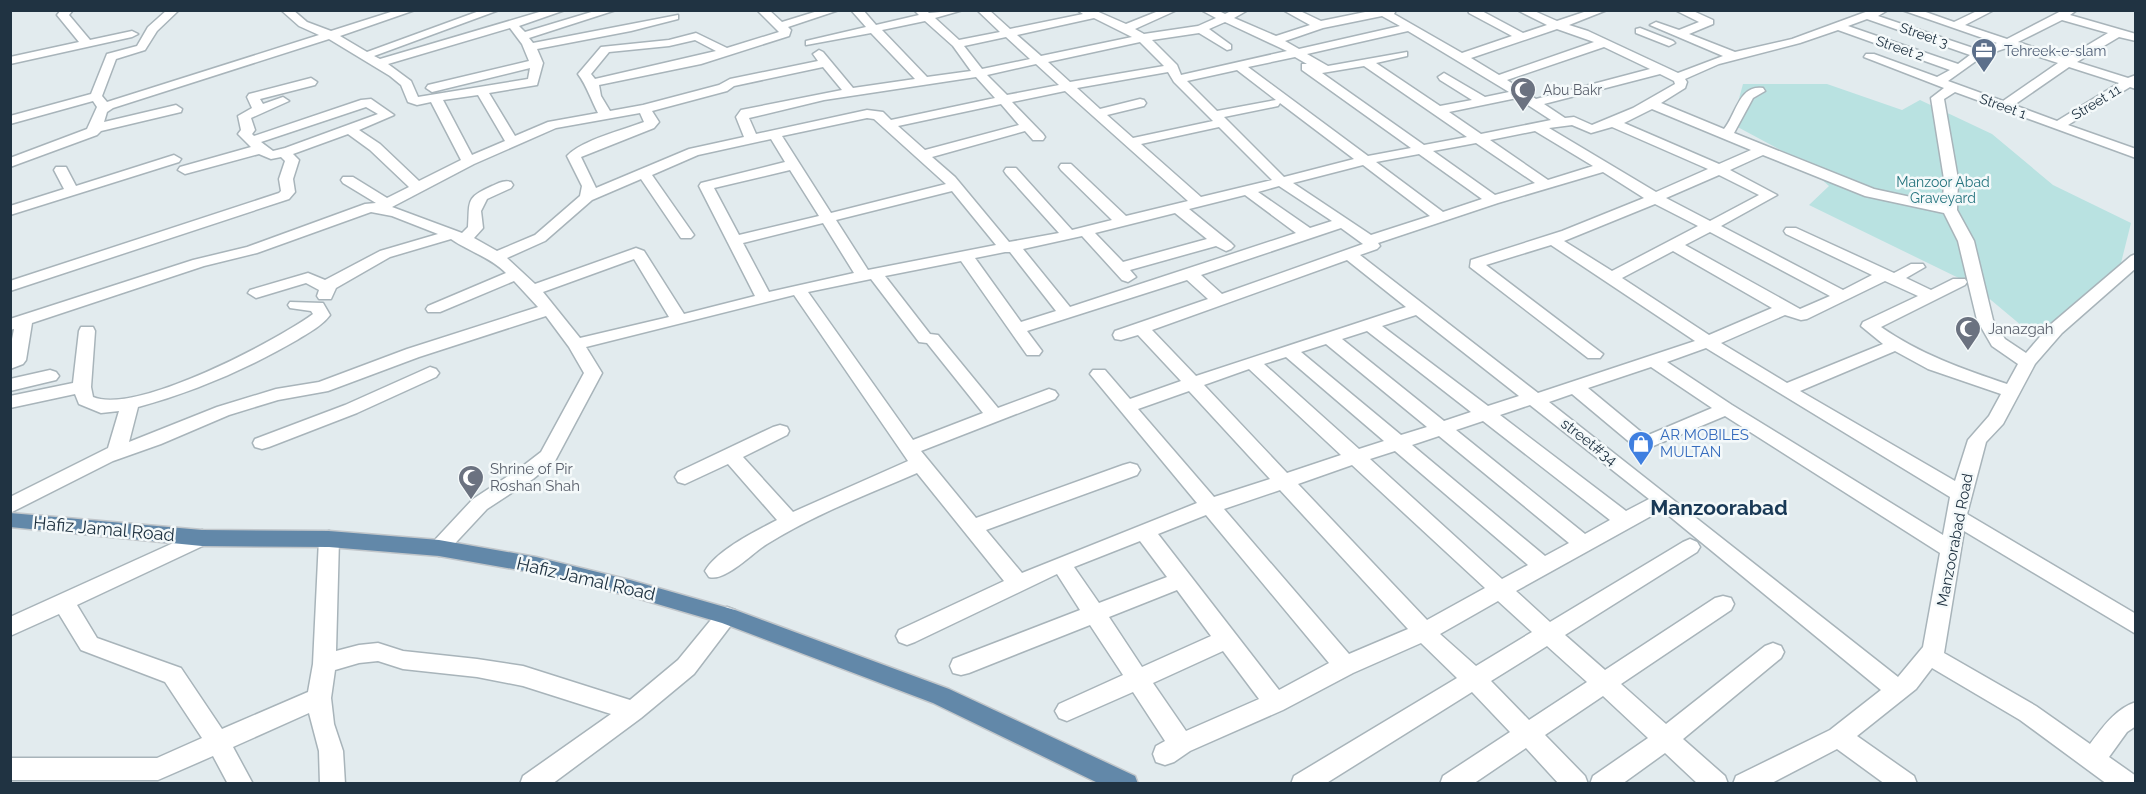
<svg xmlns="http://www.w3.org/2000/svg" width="2146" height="794" font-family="Raleway,sans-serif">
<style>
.green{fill:#b9e2e1}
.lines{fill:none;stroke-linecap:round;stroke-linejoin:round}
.minor-casing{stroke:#a8b4ba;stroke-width:3}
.major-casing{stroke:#c1c6ca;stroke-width:3}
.minor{fill:#fff;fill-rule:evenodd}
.major{fill:#6288a9;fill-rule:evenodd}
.labels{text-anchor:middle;stroke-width:5;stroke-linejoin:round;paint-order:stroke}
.far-street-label{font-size:14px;fill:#203342;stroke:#f4f9fa}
.far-service-label{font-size:14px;fill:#4e5e75;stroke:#f4f9fa;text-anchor:start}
.far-worship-label{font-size:14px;fill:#5b616d;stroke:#f4f9fa;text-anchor:start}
.far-park-label{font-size:14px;fill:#25747e;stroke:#f4f9fa}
.worship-label{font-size:15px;fill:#5b616d;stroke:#f4f9fa;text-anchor:start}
.shop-label{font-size:15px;fill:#366cbe;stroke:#f4f9fa;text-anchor:start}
.street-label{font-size:15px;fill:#203342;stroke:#f4f9fa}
.near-street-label{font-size:18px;fill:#203342;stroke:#f4f9fa}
.district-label{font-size:21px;font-weight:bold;fill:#193956;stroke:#f4f9fa}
</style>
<rect width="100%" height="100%" fill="#e2ebee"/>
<!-- green -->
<path class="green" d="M1743 84H1827L1902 110 1920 100 1992 134 2053 185 2131 223 2115 287 2034 336 1973 285 1809 205 1829 186 1801 161 1732 124Z"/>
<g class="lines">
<defs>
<path id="minor" d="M61 10H73L69 15 90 40 132 31 138 34 132 37 10 64V57L79 42 57 15Z
M167 10H179L157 31 145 50 116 59 102 96 107 102 319 35 299 26 281 10H293L307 22 331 31 397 10H415L340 36 367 52 482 10H499L374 56 380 59 546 10H565L519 26 525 32 598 10H616L529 38 533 43 678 15V19L631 31 537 49 543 63 537 85 489 93 515 136 548 122 598 113C591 100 587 86 578 74L601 47 669 40 696 33 727 48 779 32 757 10H769L782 22 821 10H839L788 27 791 30 789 36 701 64 599 85 601 96 610 111 643 105 719 85 730 79 818 61 813 54 819 50 823 52 853 88 915 79 871 33 806 45V41L866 27 851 10H863L876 25 919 15 914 10H926L929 13 963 10 935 18 959 40 1000 32 977 10H989L1010 29 1083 14 1077 10H1094L1126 24 1161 10H1177L1135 29 1144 34 1198 26 1216 18 1201 10H1217L1225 14 1233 10H1248L1234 18 1276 36 1310 25 1283 10H1298L1321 21 1375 10H1396L1394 14 1462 53 1512 36 1469 13 1468 10H1480L1523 33 1547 25 1517 10H1532L1557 21 1590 10H1607L1569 25 1588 31 1678 73 1723 56 1650 25 1656 22 1679 30 1699 22 1675 10H1691L1713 20V24L1689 34 1735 52 1792 39 1871 10H1888L1878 16 1979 50 1997 43 1902 10H1920L1954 22 1979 10H1994L1965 25 2007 39 2063 10H2077L2070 15 2136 34V41L2119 37 2077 62 2128 78 2136 75V89L2130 87 2068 125 2136 149V158L1955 92 1944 99 1958 179 1957 210 1974 241 1993 320 2005 339 2026 353 2050 325 2131 256 2136 254V268L2062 333 2035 364 2003 424 1986 442 1967 514 2136 614V634L1964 531 1944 653 2036 706 2090 744C2103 727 2115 709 2136 702V726L2127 732 2109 757 2136 776V784H2107L2020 720 1932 668 1916 689 1857 736 1914 776 1917 784H1885L1837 749 1770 784H1733L1736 776 1830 730 1881 690 1662 510 1516 591 1550 622 1683 542 1690 539 1697 542 1700 547 1697 552 1565 635 1605 670 1715 598 1723 596 1731 598 1734 604 1731 610 1621 684 1666 724 1765 646 1773 643 1781 646 1784 652 1781 658 1683 739 1725 776 1728 784H1698L1665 753 1622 784H1590L1593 776 1648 738 1603 696 1545 735 1585 776 1588 784H1559L1526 748 1473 784H1440L1443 776 1510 732 1472 692 1325 784H1291L1294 776 1457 678 1421 643 1353 673 1283 710 1190 751 1174 762 1165 765 1156 762 1153 754 1156 746 1165 741 1133 692 1067 721 1059 718 1055 711 1059 704 1123 675 1090 625 969 673 961 675 953 673 950 666 953 659 1080 610 1057 574 915 642 907 645 899 642 896 636 899 630 1004 581 917 473C866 495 813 515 767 544 751 554 725 582 709 577L705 571C717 550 756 531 777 520L728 464 685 484 678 482 675 477 678 472 773 427 780 425 787 427 789 431 787 435 743 457 793 512 908 461 794 295 586 347 602 373 555 461 533 479 487 509 446 553 439 556 432 553 429 548 432 543 473 499 519 469 541 452 584 373 569 347 546 316 419 357 328 391 278 400 229 415 161 444 113 461 10 513V497L108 448 119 411 101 413 79 404 75 394 10 408V396L73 383 79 331 81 327H93L95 331 91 387 93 397C136 415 276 341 313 314L311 311 290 308 288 305 290 302 323 303 330 315C322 326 308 333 297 340 247 369 193 392 138 407L129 442 217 407 276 389 319 382 407 349 538 307 514 281 440 312H428L426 309 428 306 506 273C490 257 468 251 451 239L390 257 336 288 331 299H319L317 296 319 290 306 283 256 298 248 293 250 290 308 273 325 280 380 251 438 234 392 216 371 212 257 253 204 266 32 323 26 360 23 364 10 369V349L14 329 10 330V319L193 260 247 247 365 204 376 203 343 183 341 180 343 177H353L387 198 409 187 370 150 348 134 293 154 299 160 293 179 295 192 289 199 10 291V281L279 193 281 191 279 179 285 161 281 157 271 159 259 154 185 174 178 170 180 167 251 147 238 134 241 130 238 116 252 108 247 97 249 94 311 78 317 82 315 85 260 99 263 104 283 97 289 101 251 118 255 130 252 134 254 136 361 100 371 99 394 115 359 130 380 144 419 181 461 160 431 102 417 105 408 102 401 85 390 76 329 39 113 108 107 112 104 122 176 105 182 109 181 112 101 131 97 135 10 167V158L87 129 97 107 93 101 10 124V116L91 94 107 54 137 46 148 27ZM1382 16 1400 26 1299 49 1285 41 1323 28ZM1094 18 1132 37 1041 56 1017 35ZM1867 19 1970 55 1958 64 1848 26ZM2062 20 2108 33 2066 58 2018 42ZM925 21 953 46 971 71 927 77 882 30ZM1225 22 1287 51 1181 75 1177 65 1152 40 1199 33 1227 50 1231 49V45L1209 29ZM510 28 522 44 529 61 428 85 426 88 432 92 530 68 528 79 418 97 411 81 388 64ZM1557 29 1594 42 1499 75 1471 58ZM1838 30 1950 70 1937 77 1874 54H1866L1864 57 1944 88 1931 98 1944 179 1943 204 1874 189 1734 133 1753 98 1765 91 1763 88C1739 84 1736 115 1724 129L1661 103 1685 88 1687 82 1685 79 1719 64 1800 43ZM1408 31 1509 92 1485 97 1444 73 1438 77 1440 80 1472 100 1440 106 1376 63 1407 56V52L1328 66 1307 54ZM1006 37 1030 59 982 69 964 46ZM695 40 716 51 595 79 591 74 609 52 669 46ZM1140 42 1164 66 1070 82 1048 62ZM1604 47 1650 69 1536 99 1507 80ZM2009 47 2058 63 2003 101 1948 81 1983 56ZM1295 57 1307 64H1302V70L1411 148 1368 156 1248 67ZM1036 64 1059 85 1007 95 987 75ZM1364 66 1467 137 1424 145 1322 73ZM823 67 842 90 741 110 736 117 744 137 689 149 596 188 581 157 654 128 659 122 652 111 727 91 734 86ZM2069 67 2119 83 2057 121 2014 105ZM1237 70 1276 100 1217 111 1187 81ZM1168 72 1174 82 1213 121 1133 138 1107 115 1144 106 1146 103 1144 100 1140 99 1100 109 1077 88ZM1660 74 1674 81 1675 84 1633 108 1592 125 1574 117 1565 118 1544 104ZM976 77 995 98 891 120 883 112 867 110 756 134 749 118 824 100ZM1065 91 1188 201 1126 216 1071 164H1061L1059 167 1061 170 1112 220 1072 230 1016 168H1006L1004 171 1006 174 1059 233 1009 242 955 177 932 157 1025 131 1033 140H1043L1045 137 1043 134 1012 102ZM478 95 505 141 472 155 443 100ZM1517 98 1551 120 1481 134 1449 112ZM1280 103 1354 159 1284 177 1224 117 1278 106ZM1001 104 1019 125 925 150 898 126ZM366 107 378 114 285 148 273 151 261 142ZM1652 109 1751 150 1719 164 1624 123ZM640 113 644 122C623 130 582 140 567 156L582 186 580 196 535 235 497 251 474 238 483 228 481 211 487 199 511 188 513 185 511 182C504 180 499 183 492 186 465 198 470 201 468 227L462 233 392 207 474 164 556 128ZM867 118 874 119 946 184 831 213 782 136ZM1572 125 1591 133 1612 127 1708 169 1656 192 1549 128ZM1219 127 1272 180 1201 197 1141 144ZM1535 131 1593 166 1548 180 1490 140ZM771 139 785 162 701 183 699 186 755 296 684 314 644 251 636 248 535 284 507 258 545 241 592 200 641 179 681 238H691L694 235 652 175 698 155ZM1476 143 1535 183 1495 195 1433 151ZM1419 154 1482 199 1443 212 1376 162ZM1763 155 1865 196 1944 213 1958 241 1977 320 1992 346 2018 364 2007 384C1962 369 1920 354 1881 327L1965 285 1967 282 1965 279H1953L1931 290 1906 278 1925 267 1923 264H1911L1894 273 1796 228H1786L1784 231 1786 234 1872 275 1843 290 1721 226 1777 195 1730 170ZM1363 165 1430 216 1371 235 1293 183ZM790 170 819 216 739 235 714 188ZM1603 172 1644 198 1562 231 1471 260 1470 267 1588 358H1600L1603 354 1486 265 1551 245 1695 341 1538 393 1360 255 1377 249 1380 246 1378 243 1498 203ZM1719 175 1759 195 1710 221 1666 198ZM1279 186 1332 221 1310 228 1258 192ZM952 191 996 245 868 270 836 220ZM1245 195 1296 233 1070 307 1023 249 1082 236 1122 280 1128 282 1136 277 1130 270 1216 246 1226 251 1231 249 1234 246 1231 243 1189 209ZM1655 204 1698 226 1612 271 1564 241ZM1175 213 1207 239 1123 262 1095 233ZM823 223 854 273 769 292 743 243ZM1341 228 1363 244 1222 294 1201 275ZM1710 232 1830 296 1800 309 1685 245ZM1673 251 1772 308 1709 335 1622 278ZM1005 252H1010L1056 311 1021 322 975 258ZM634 259 669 317 580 338 543 292ZM1347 260 1406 307 1196 376 1152 330ZM961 261 1027 355H1039L1042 351 1027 331 1187 280 1208 299 1115 331 1113 335 1115 339 1121 340 1138 335 1181 381 1130 399 1105 370H1093L1090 374 1197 503 1022 573 986 530 1137 475 1140 470 1137 465 1130 463 1123 465 976 518 921 451 1055 399 1058 395 1055 391 1049 389 998 408 938 335 930 334 885 276ZM871 279 919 342 927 343 983 413 913 440 808 292ZM1885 281 1918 296 1863 322 1861 326 1883 344 1787 383 1721 343 1785 315 1801 320 1807 319ZM1416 315 1519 396 1488 406 1382 326ZM1367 331 1471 412 1444 421 1342 339ZM1326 344 1427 427 1401 435 1301 352ZM1706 348 1950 497 1943 535 1732 405 1667 362ZM1895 351 1928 369 2001 394 1989 416 1968 440 1955 481 1800 391ZM1286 357 1384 441 1359 449 1264 364ZM1651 367 1712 408 1646 436 1588 388ZM1249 369 1341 455 1287 473 1204 385ZM1189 391 1270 479 1214 497 1138 409ZM1572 394 1633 445 1646 449 1725 416 1940 553 1923 647 1898 677 1549 402ZM1530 405 1649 499 1626 511 1500 415ZM1483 421 1610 520 1585 534 1456 430ZM1439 436 1569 543 1545 556 1412 445ZM1395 451 1528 565 1502 579 1370 459ZM1352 465 1485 588 1427 620 1298 484ZM1280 490 1408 629 1349 654 1224 509ZM1206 515 1329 663 1279 690 1158 534ZM1140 541 1167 577 1099 603 1074 567ZM1177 590 1211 636 1142 667 1109 617ZM1498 601 1532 632 1476 666 1440 634ZM1547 646 1587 682 1529 720 1491 681ZM1223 651 1259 699 1186 731 1153 683Z
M1640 28 1673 41 1675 43 1669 46 1636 33V29Z
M174 155 181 159 179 162 10 215V206L64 189 54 170 56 167H66L76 186Z
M430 367 436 369 439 373 436 377 357 413 269 447 262 449 255 447 253 443 255 439 345 405Z
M50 370 56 372 59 376 56 380 10 391V379Z
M202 530 209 533 212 538 209 543 77 605 97 638 181 668 222 729 308 692 313 664 319 539 322 534 329 531 336 534 339 539 336 651 359 645 378 643 403 651 477 659 523 666 630 700 678 660 719 610 727 607 735 610 738 616 694 674 641 718 552 784H520L523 776 611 714 523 686 477 677 403 669 378 661 359 663 335 670 331 698 334 724 343 751 345 784H320L319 751 309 713 233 747 253 784H228L213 756 158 780H10V758H157L202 738 165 682 81 650 59 614 10 636V617Z"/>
<path id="major" d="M10 513 202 530 329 531 439 540 536 557 630 580 735 610 949 689 1135 776 1138 784H1100L933 703 722 623 630 596 536 573 439 556 329 547 202 546 10 527Z"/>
</defs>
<!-- minor casing -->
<use href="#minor" class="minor-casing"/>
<!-- major casing -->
<use href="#major" class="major-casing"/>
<!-- minor -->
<use href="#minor" class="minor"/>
<!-- major -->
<use href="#major" class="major"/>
</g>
<!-- icons -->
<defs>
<symbol id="office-pin" viewBox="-11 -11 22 30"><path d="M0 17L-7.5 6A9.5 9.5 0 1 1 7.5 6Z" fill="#5c6f8a" stroke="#f4f9fa"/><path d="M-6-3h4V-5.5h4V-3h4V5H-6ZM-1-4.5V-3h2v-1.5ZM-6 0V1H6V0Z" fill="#fff"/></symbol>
<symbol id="mosque-pin" viewBox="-11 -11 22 30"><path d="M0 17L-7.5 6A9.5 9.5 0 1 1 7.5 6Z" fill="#6b7280" stroke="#f4f9fa"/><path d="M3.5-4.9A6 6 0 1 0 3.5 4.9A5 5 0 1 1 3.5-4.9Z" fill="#fff"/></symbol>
<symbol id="shop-pin" viewBox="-11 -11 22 30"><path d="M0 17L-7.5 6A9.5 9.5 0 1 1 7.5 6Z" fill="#3f7fe0" stroke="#f4f9fa"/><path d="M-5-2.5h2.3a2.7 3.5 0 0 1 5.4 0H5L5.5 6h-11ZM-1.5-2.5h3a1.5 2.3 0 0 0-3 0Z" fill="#fff"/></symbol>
</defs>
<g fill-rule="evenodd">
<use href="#office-pin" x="1969" y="36" width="30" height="40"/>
<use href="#mosque-pin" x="1508" y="75" width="30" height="40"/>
<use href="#mosque-pin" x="1953" y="314" width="30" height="40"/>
<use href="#shop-pin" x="1626" y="429" width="30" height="40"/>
<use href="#mosque-pin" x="456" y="463" width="30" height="40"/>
</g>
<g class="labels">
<!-- far-street labels -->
<g class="far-street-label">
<text transform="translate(1924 35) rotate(19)" y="5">Street 3</text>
<text transform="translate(1900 48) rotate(19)" y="5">Street 2</text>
<text transform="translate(2096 102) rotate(-31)" y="5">Street 11</text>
<text transform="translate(2003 106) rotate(20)" y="5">Street 1</text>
</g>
<!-- far-service labels -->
<g class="far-service-label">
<text x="2004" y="56">Tehreek-e-slam</text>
</g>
<!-- far-worship labels -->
<g class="far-worship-label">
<text x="1543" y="95">Abu Bakr</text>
</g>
<!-- far-park labels -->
<g class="far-park-label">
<text x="1943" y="187">Manzoor Abad<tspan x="1943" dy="16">Graveyard</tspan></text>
</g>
<!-- worship labels -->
<g class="worship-label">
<text x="1988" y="334">Janazgah</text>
<text x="490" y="474">Shrine of Pir<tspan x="490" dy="17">Roshan Shah</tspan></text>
</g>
<!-- shop labels -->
<g class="shop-label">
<text x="1660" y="440">AR MOBILES<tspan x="1660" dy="17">MULTAN</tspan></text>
</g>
<!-- street labels -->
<g class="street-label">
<text transform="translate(1589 442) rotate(38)" y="5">street#34</text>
<text transform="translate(1955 540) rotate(-79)" y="5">Manzoorabad Road</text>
</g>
<!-- near-street labels -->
<g class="near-street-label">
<text transform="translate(104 529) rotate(5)" y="6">Hafiz Jamal Road</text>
<text transform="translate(586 579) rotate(13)" y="6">Hafiz Jamal Road</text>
</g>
<!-- district labels -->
<g class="district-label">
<text x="1719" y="515">Manzoorabad</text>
</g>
</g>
<!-- border -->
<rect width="2146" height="794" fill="none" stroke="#203342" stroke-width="24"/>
</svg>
